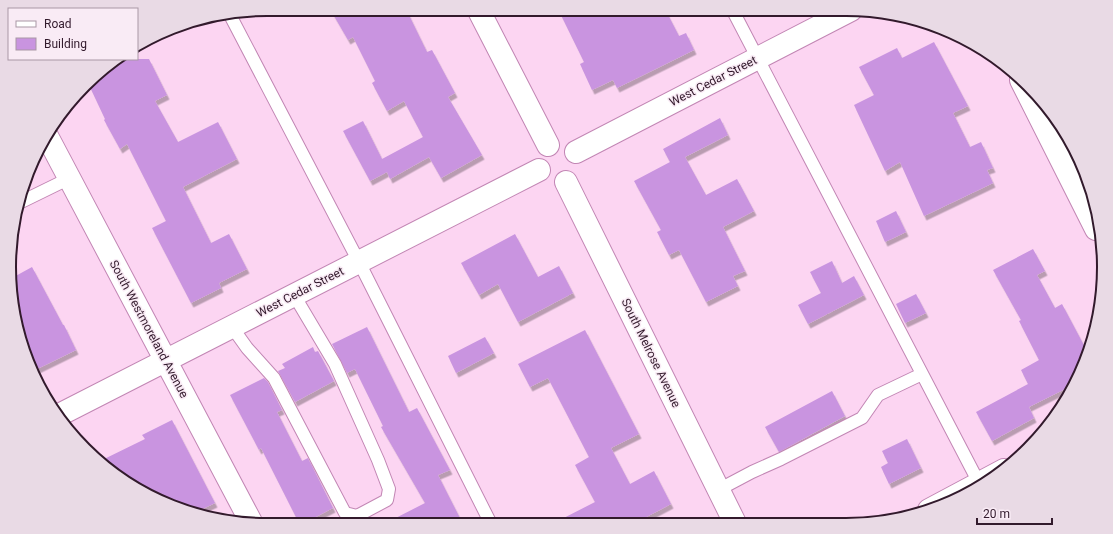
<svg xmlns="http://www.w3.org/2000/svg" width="1113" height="534" font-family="Roboto,sans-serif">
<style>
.building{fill:#c994e0;filter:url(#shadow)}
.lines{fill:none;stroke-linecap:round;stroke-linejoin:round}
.service-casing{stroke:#c286b4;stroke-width:14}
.minor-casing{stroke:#c286b4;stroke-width:24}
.service{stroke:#fff;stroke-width:12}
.minor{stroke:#fff;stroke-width:22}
.labels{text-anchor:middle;stroke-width:3;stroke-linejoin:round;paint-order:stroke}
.street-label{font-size:12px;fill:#321a2c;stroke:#f9ebf5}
.rim{fill:none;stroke:#321a2c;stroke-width:2}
</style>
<defs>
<filter id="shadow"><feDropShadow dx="2.5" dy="4.5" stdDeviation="0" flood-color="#0004"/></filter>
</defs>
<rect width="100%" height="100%" fill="#fcd5f2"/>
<!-- building -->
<path class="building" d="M330 9H406L427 52 432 50 455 93 448 97 482 155 441 178 429 157 390 179 387 172 370 181 343 131 363 121 382 159 423 137 404 101 387 111 372 83 375 81 353 37 348 40Z
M558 9H665L679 36 686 33 694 50 617 88 613 80 592 90 580 64 584 62Z
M934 42 968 106 953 113 970 147 981 142 993 168 987 170 993 183 924 216 900 162 885 171 854 105 874 95 859 67 897 48 902 58Z
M116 59H149L167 95 155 101 178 142 218 122 237 159 183 187 211 243 229 234 247 269 219 283 221 288 191 303 152 228 166 221 127 144 120 149 104 120 105 119 89 85 110 62Z
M720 118 728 135 685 157 706 195 737 179 754 211 723 227 745 271 733 276 738 286 706 302 679 250 669 255 657 232 661 230 634 181 670 162 663 149Z
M896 211 906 232 885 242 876 221Z
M515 234 538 277 559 266 573 293 518 322 498 284 479 295 461 263Z
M1033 249 1045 271 1037 275 1055 308 1062 304 1087 351 1084 366 1073 385 1029 407 1034 418 992 441 976 412 1028 384 1021 370 1039 360 1019 321 1021 320 993 270Z
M832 261 842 283 854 276 864 295 808 324 798 305 821 293 810 272Z
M32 267 63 325H64L76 350 33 371 11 301 12 278Z
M916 294 926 313 905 323 896 304Z
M367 327 409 412 417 408 450 470 438 475 463 524 382 525 425 503 381 427 383 426 355 369 347 373 332 344Z
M585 330 639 434 611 448 630 484 654 471 671 504 633 524H552L595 502 575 465 589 457 548 378 530 387 518 364Z
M485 337 494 353 456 373 448 356Z
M313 347 315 352 318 351 334 381 295 402 278 371 285 368 282 364Z
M264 378 268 382 282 410 277 412 302 461 308 458 333 508 300 525 261 448 259 450 230 395Z
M832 391 845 416 779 452 765 427Z
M172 420 215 503 198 511 168 505 98 462 145 439 142 435Z
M907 439 921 468 889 484 881 467 888 463 882 451Z"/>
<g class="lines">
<defs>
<path id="service" d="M732 9 979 483
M230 15 359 262 491 524
M19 203 70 178
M232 327 247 348 274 378 345 513 357 516 387 500 389 489 378 460 335 364 294 295
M718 490 752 472 781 459 862 418 878 395 922 374"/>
<path id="minor" d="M478 9 548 145
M1021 80 1096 229
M47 136 251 522
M576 152 851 10
M566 182 735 523
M61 414 539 170
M929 510 1004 470"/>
</defs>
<!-- service casing -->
<use href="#service" class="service-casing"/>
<!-- minor casing -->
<use href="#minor" class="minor-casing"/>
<!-- service -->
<use href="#service" class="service"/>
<!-- minor -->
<use href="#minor" class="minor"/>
</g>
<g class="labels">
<!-- street labels -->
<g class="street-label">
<text transform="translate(713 81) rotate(-27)" y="4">West Cedar Street</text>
<text transform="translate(300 292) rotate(-27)" y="4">West Cedar Street</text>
<text transform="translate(149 329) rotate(62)" y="4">South Westmoreland Avenue</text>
<text transform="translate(651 353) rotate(64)" y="4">South Melrose Avenue</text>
</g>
</g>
<!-- crop -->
<path d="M0 0H1113V534H0ZM267 16H846A251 251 0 0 1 1097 267V267A251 251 0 0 1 846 518H267A251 251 0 0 1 16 267V267A251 251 0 0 1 267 16Z" fill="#e9dae5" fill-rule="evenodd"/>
<path class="rim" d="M267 16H846A251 251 0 0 1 1097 267V267A251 251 0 0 1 846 518H267A251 251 0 0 1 16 267V267A251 251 0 0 1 267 16Z"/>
<!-- legend -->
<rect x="8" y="8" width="130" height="52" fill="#f9ebf5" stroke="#a997a5"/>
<rect x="16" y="21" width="20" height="6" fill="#ffffff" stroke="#a997a5"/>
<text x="44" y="28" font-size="12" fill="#321a2c">Road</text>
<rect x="16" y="38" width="20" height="12" fill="#c994e0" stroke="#a997a5"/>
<text x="44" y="48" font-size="12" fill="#321a2c">Building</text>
<!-- scale -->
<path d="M977 518v6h75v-6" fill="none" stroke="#321a2c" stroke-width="2"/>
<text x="983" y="518" font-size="12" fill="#321a2c" stroke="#f9ebf5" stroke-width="3" paint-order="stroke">20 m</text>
</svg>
